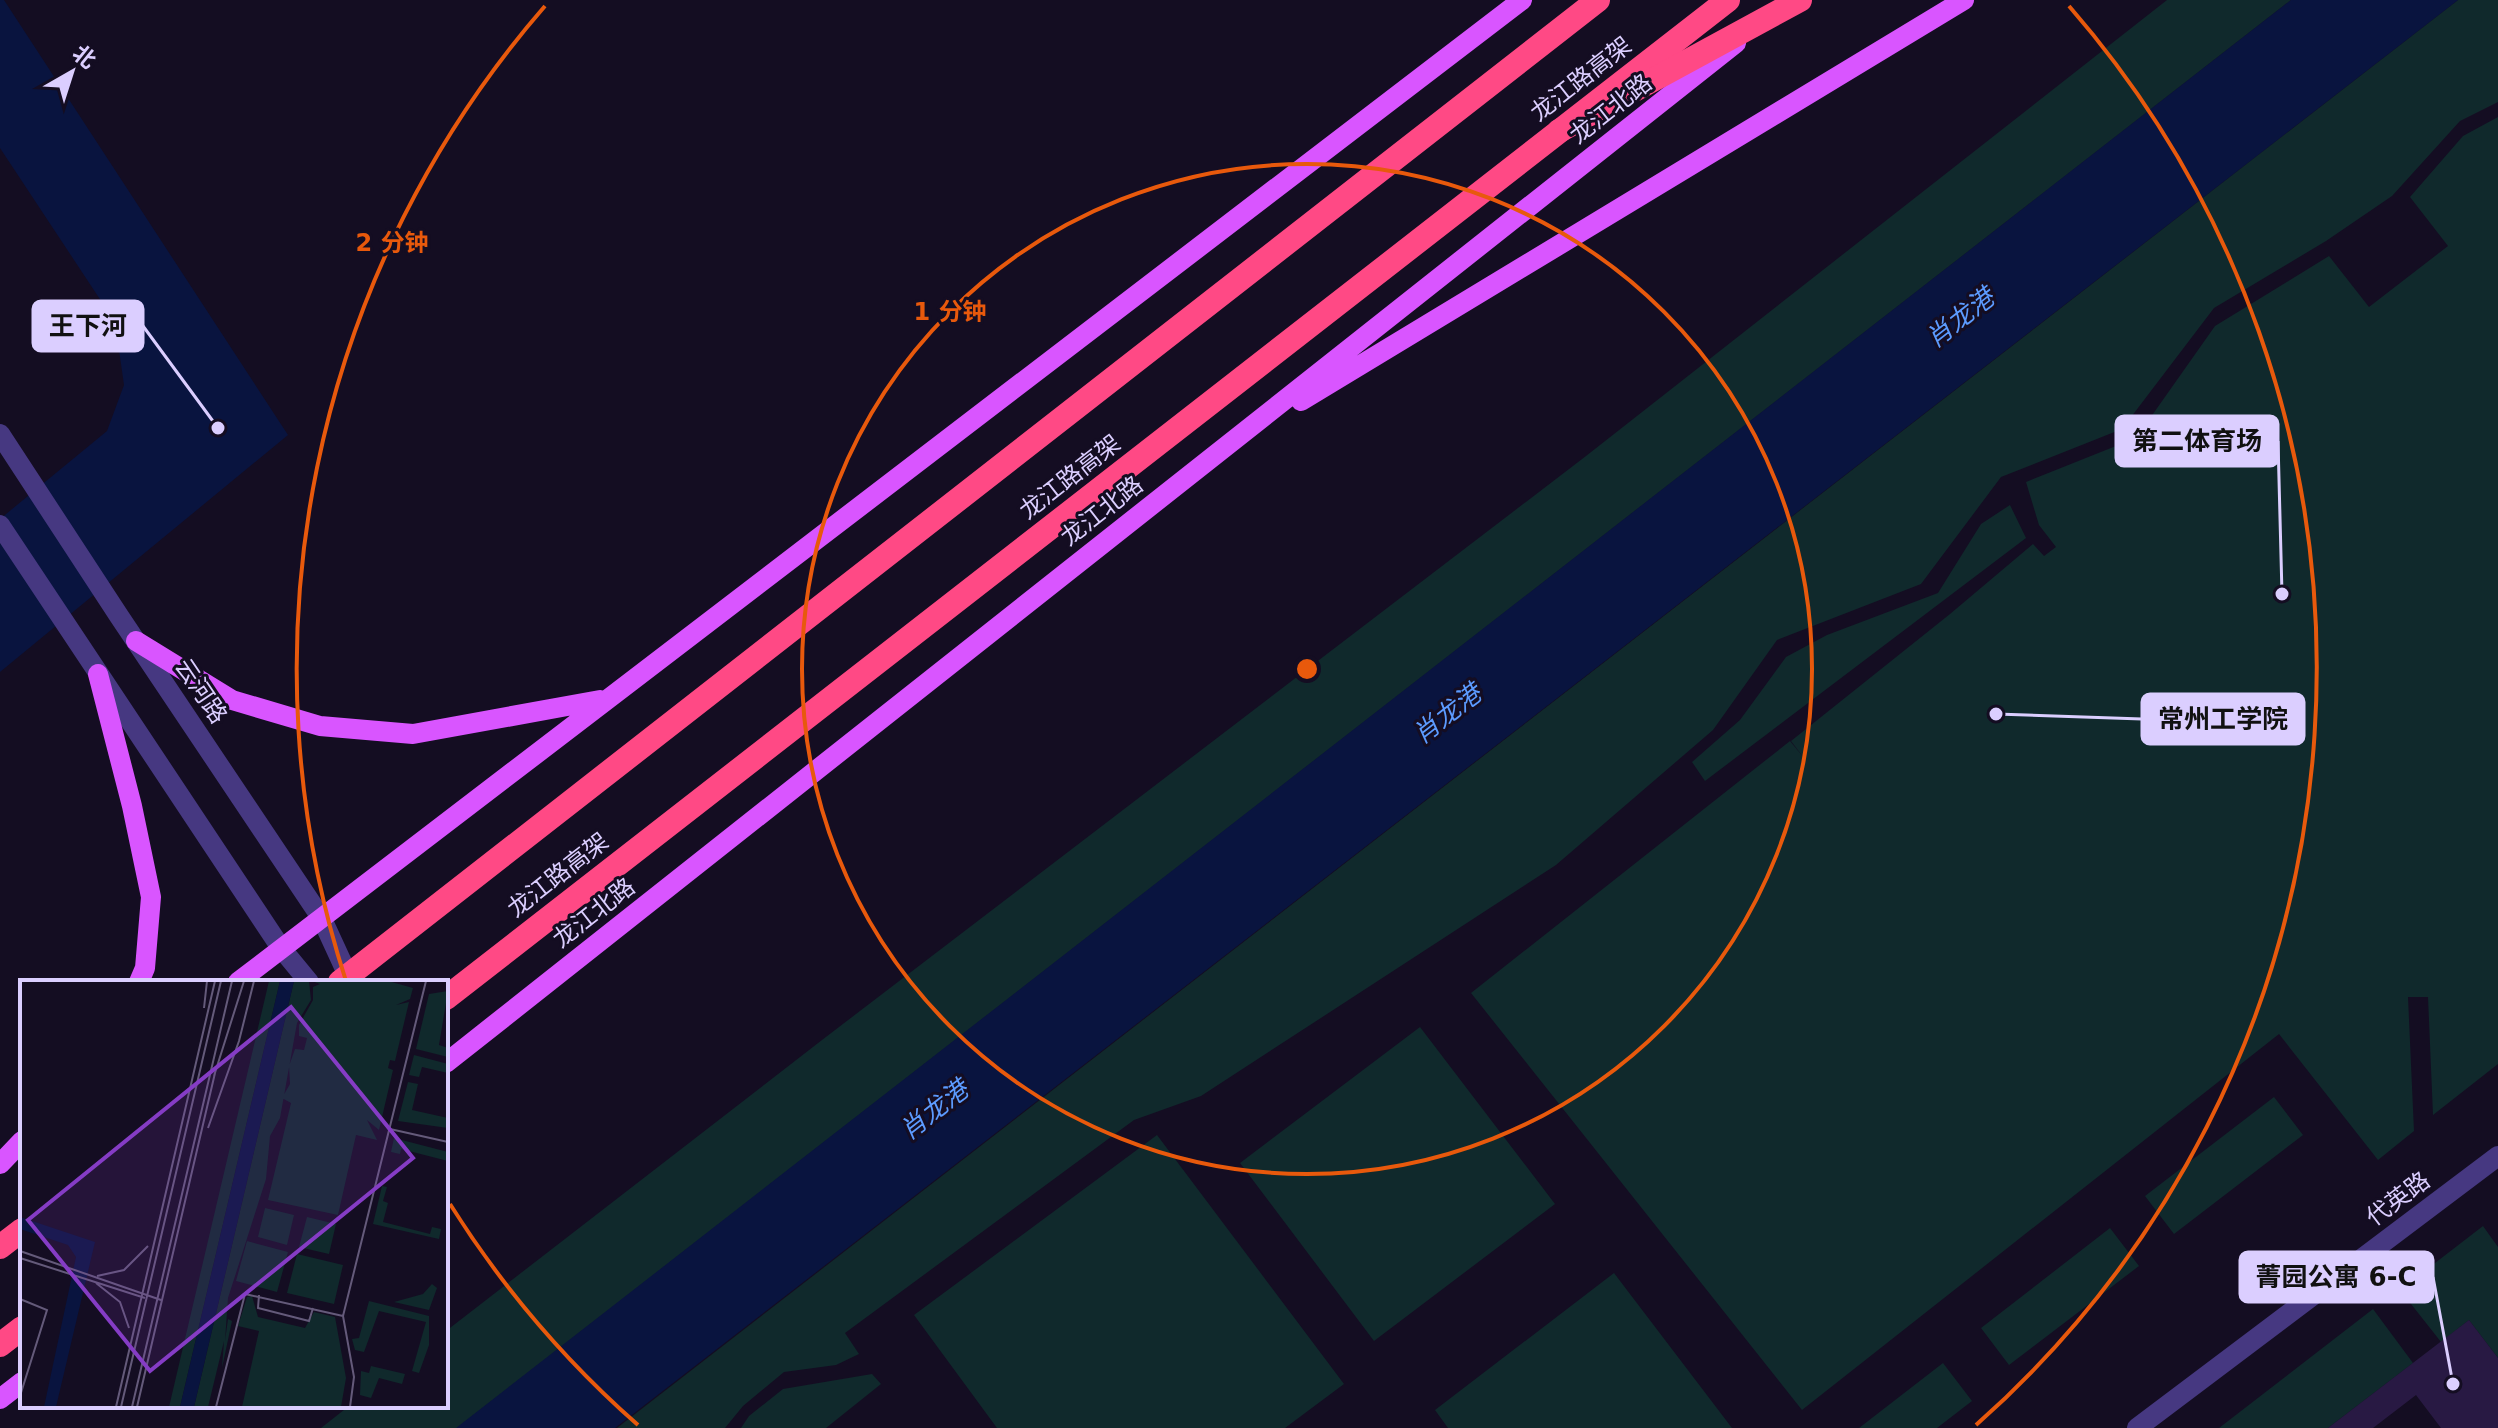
<svg xmlns="http://www.w3.org/2000/svg" width="2498" height="1428" font-family="'DejaVu Sans','Noto Sans SC',sans-serif">
<style>
.green{fill:#10292c}
.water{fill:#09143f}
.building{fill:#281943}
.lines{fill:none;stroke-linecap:round;stroke-linejoin:round}
.minor{stroke:#463881;stroke-width:20}
.major{stroke:#d955ff;stroke-width:20}
.highway{stroke:#ff4985;stroke-width:24}
.highway-bridge{stroke:#ff4985;stroke-width:24}
.ring{fill:none;stroke:#e8590c;stroke-width:4}
.labels{text-anchor:middle;stroke-width:6;stroke-linejoin:round;paint-order:stroke}
.street-label{font-size:24px;fill:#dbceff;stroke:#140d22}
.water-label{font-size:26px;font-style:italic;fill:#5c9bff;stroke:#140d22}
.inset-road{fill:none;stroke:#645a7a;stroke-width:2}
.view{fill:#853cc5;fill-opacity:0.15;stroke:#853cc5;stroke-width:4}
.inset-edge{fill:none;stroke:#dbceff;stroke-width:4}
.centre{fill:#e8590c;stroke:#140d22;stroke-width:4}
.ring-label{font-size:24px;text-anchor:middle;font-weight:bold;fill:#e8590c;stroke:#140d22;stroke-width:6;stroke-linejoin:round;paint-order:stroke}
.leader{fill:none;stroke:#dbceff;stroke-width:3}
.callout-dot{fill:#dbceff;stroke:#140d22;stroke-width:3}
.callout{fill:#dbceff;stroke:#dbceff;stroke-width:3}
.callout-label{font-size:26px;text-anchor:middle;font-weight:bold;fill:#111}
</style>
<rect width="100%" height="100%" fill="#140d22"/>
<!-- green -->
<path class="green" d="M2167 0H2291L457 1428H321L349 1406H446V1331L822 1040 1586 456Z
M2458 0H2498V102L2460 121 2392 196 2326 241 2214 308 2122 429 2001 477 1921 584 1777 640 1713 730 1556 865 1201 1096 1134 1120 845 1333 859 1354 836 1365 784 1372 743 1406 725 1428H617Z
M2498 117V1064L2433 1115 2428 997H2408L2414 1131 2378 1160 2279 1034 1802 1410 1471 993 1790 741 1804 758 1791 741 1950 614 2033 544 2044 556 2056 547 2039 525 2026 482 2136 438 2215 326 2329 256 2369 307 2448 246 2410 197 2463 136Z
M2010 505 2026 538 1705 781 1692 762 1740 720 1786 657 1827 635 1938 593 1981 524Z
M1420 1027 1555 1204 1374 1341 1240 1163Z
M2274 1097 2303 1135 2174 1234 2145 1196Z
M1157 1135 1344 1384 1285 1428H997L914 1315Z
M2483 1226 2498 1247V1358L2469 1320 2441 1342 2400 1290Z
M2110 1228 2139 1266 2009 1365 1981 1328Z
M1614 1273 1732 1428H1448L1435 1410Z
M2373 1309 2413 1363 2328 1428H2219Z
M1943 1363 1972 1401 1937 1428H1859Z
M872 1374 881 1384 826 1428H741L749 1416 783 1389Z"/>
<!-- water -->
<path class="water" d="M0 0H4L288 435 0 672V519L107 431 124 385 115 322 0 148Z
M2291 0H2458L615 1428H456Z"/>
<!-- building -->
<path class="building" d="M2469 1320 2498 1358V1428H2441L2416 1395 2373 1428H2328Z"/>
<g class="lines">
<!-- minor -->
<path class="minor" d="M0 434 119 616 322 919 351 982
M0 525 281 948 309 982
M2137 1428 2498 1156"/>
<!-- major -->
<path class="major" d="M1301 401 1964 0
M136 641 232 700 320 726 413 734 600 700
M98 674 132 806 151 897 145 968 139 982
M238 982 1522 0
M446 1063 1736 43
M0 1164 22 1141
M0 1399 22 1382"/>
<!-- highway -->
<path class="highway" d="M446 998 1728 0
M0 1247 22 1230
M0 1345 22 1328"/>
<!-- highway-bridge -->
<path class="highway-bridge" d="M1559 131 1800 0
M340 982 1598 0"/>
</g>
<!-- distance rings -->
<g class="ring">
<circle cx="1307" cy="669" r="505"/>
<path d="M638 1425A1010 1010 0 0 1 450 1204M346 981A1010 1010 0 0 1 545 6M2069 6A1010 1010 0 0 1 1976 1425"/>
</g>
<g class="labels">
<!-- street labels -->
<g class="street-label">
<text transform="translate(1581 79) rotate(-38)" y="8">龙江路高架</text>
<text transform="translate(1611 109) rotate(-38)" y="8">龙江北路</text>
<text transform="translate(1070 477) rotate(-38)" y="8">龙江路高架</text>
<text transform="translate(1102 511) rotate(-38)" y="8">龙江北路</text>
<text transform="translate(201 691) rotate(56)" y="8">云河路</text>
<text transform="translate(558 875) rotate(-38)" y="8">龙江路高架</text>
<text transform="translate(594 913) rotate(-38)" y="8">龙江北路</text>
<text transform="translate(2398 1199) rotate(-37)" y="8">代英路</text>
</g>
<!-- water labels -->
<g class="water-label">
<text transform="translate(1960 318) rotate(-38)" y="9">肖龙港</text>
<text transform="translate(1447 714) rotate(-38)" y="9">肖龙港</text>
<text transform="translate(934 1110) rotate(-38)" y="9">肖龙港</text>
</g>
</g>
<!-- overview -->
<g transform="translate(20 980)">
<rect width="428" height="428" fill="#140d22"/>
<path d="M249 1H260L160 427H149ZM274 1H289L291 20 277 43 260 138 250 156 246 199 208 318 205 361 208 339 212 341 202 388 204 361 188 427H174ZM292 1H368L393 8 390 19 376 25 389 22 375 81 370 80 368 88 373 90 359 150 347 140 357 160 336 155 318 235 248 220 271 123 262 118 270 104 269 86 275 69 284 70 287 58 279 56V45L293 20V7L300 4ZM428 11 419 65 428 68V77L396 69 409 14ZM394 75 428 84V93L402 87 399 97 389 95ZM388 102 398 104 392 130 428 138V148L378 141ZM374 158 428 172V181L381 169 380 174 371 172ZM362 206 367 207 363 221 368 223 363 242 410 254 412 247 421 249 419 259 353 244ZM245 228 274 235 267 265 238 257ZM287 237 316 244 309 274 279 267ZM227 261 268 272 257 312 216 301ZM277 274 323 285 314 324 267 313ZM412 304 417 308 409 330 374 322 403 314ZM232 316 238 337 285 348 294 332 315 337 326 398 321 427H222L239 351 218 346 227 317ZM349 321 409 336V365L399 393 392 391 406 342 359 331 344 372 335 370 332 359 339 358ZM351 386 385 394 382 404 359 398 351 418 340 415 341 391 349 393Z" fill="#10292c"/>
<path d="M260 1H274L174 427H160ZM0 237 75 262 36 427H24L56 277 48 265 0 249Z" fill="#09143f"/>
<path class="inset-road" d="M184 28 187 1M194 96 224 1M188 148 219 61 234 1M370 149 428 162M0 271 141 320M0 278 125 318M77 296 104 290 128 266M76 303 100 322 109 348M239 315 238 328 289 341 293 328M0 319 27 330 0 416M96 427 195 1M101 427 201 1M112 427 212 1M117 427 195 93M196 427 225 314 323 336M330 427 334 397 323 336 406 1"/>
<path class="view" d="M271 27 393 178 130 391 8 240Z"/>
<rect width="428" height="428" class="inset-edge"/>
</g>
<circle cx="1307" cy="669" r="12" class="centre"/>
<g class="ring-label">
<text x="392" y="251">2 分钟</text>
<text x="950" y="320">1 分钟</text>
</g>
<!-- callouts -->
<path class="leader" d="M218 428L143 326M2282 594L2278 441M1996 714L2142 719M2453 1384L2433 1277"/>
<g class="callout-dot">
<circle cx="218" cy="428" r="8"/>
<circle cx="2282" cy="594" r="8"/>
<circle cx="1996" cy="714" r="8"/>
<circle cx="2453" cy="1384" r="8"/>
</g>
<g class="callout">
<rect x="33" y="301" width="110" height="50" rx="8"/>
<rect x="2116" y="416" width="162" height="50" rx="8"/>
<rect x="2142" y="694" width="162" height="50" rx="8"/>
<rect x="2240" y="1252" width="193" height="50" rx="8"/>
</g>
<g class="callout-label">
<text x="88" y="335">王下河</text>
<text x="2197" y="450">第二体育场</text>
<text x="2223" y="728">常州工学院</text>
<text x="2336" y="1286">菁园公寓 6-C</text>
</g>
<!-- north arrow -->
<g transform="translate(72 72) rotate(39)" stroke="#140d22" stroke-width="6" paint-order="stroke">
<path d="M0-6L14 30L0 20L-14 30Z" fill="#dbceff"/>
<text y="-12" font-size="22" font-weight="bold" text-anchor="middle" fill="#dbceff">北</text>
</g>
</svg>
